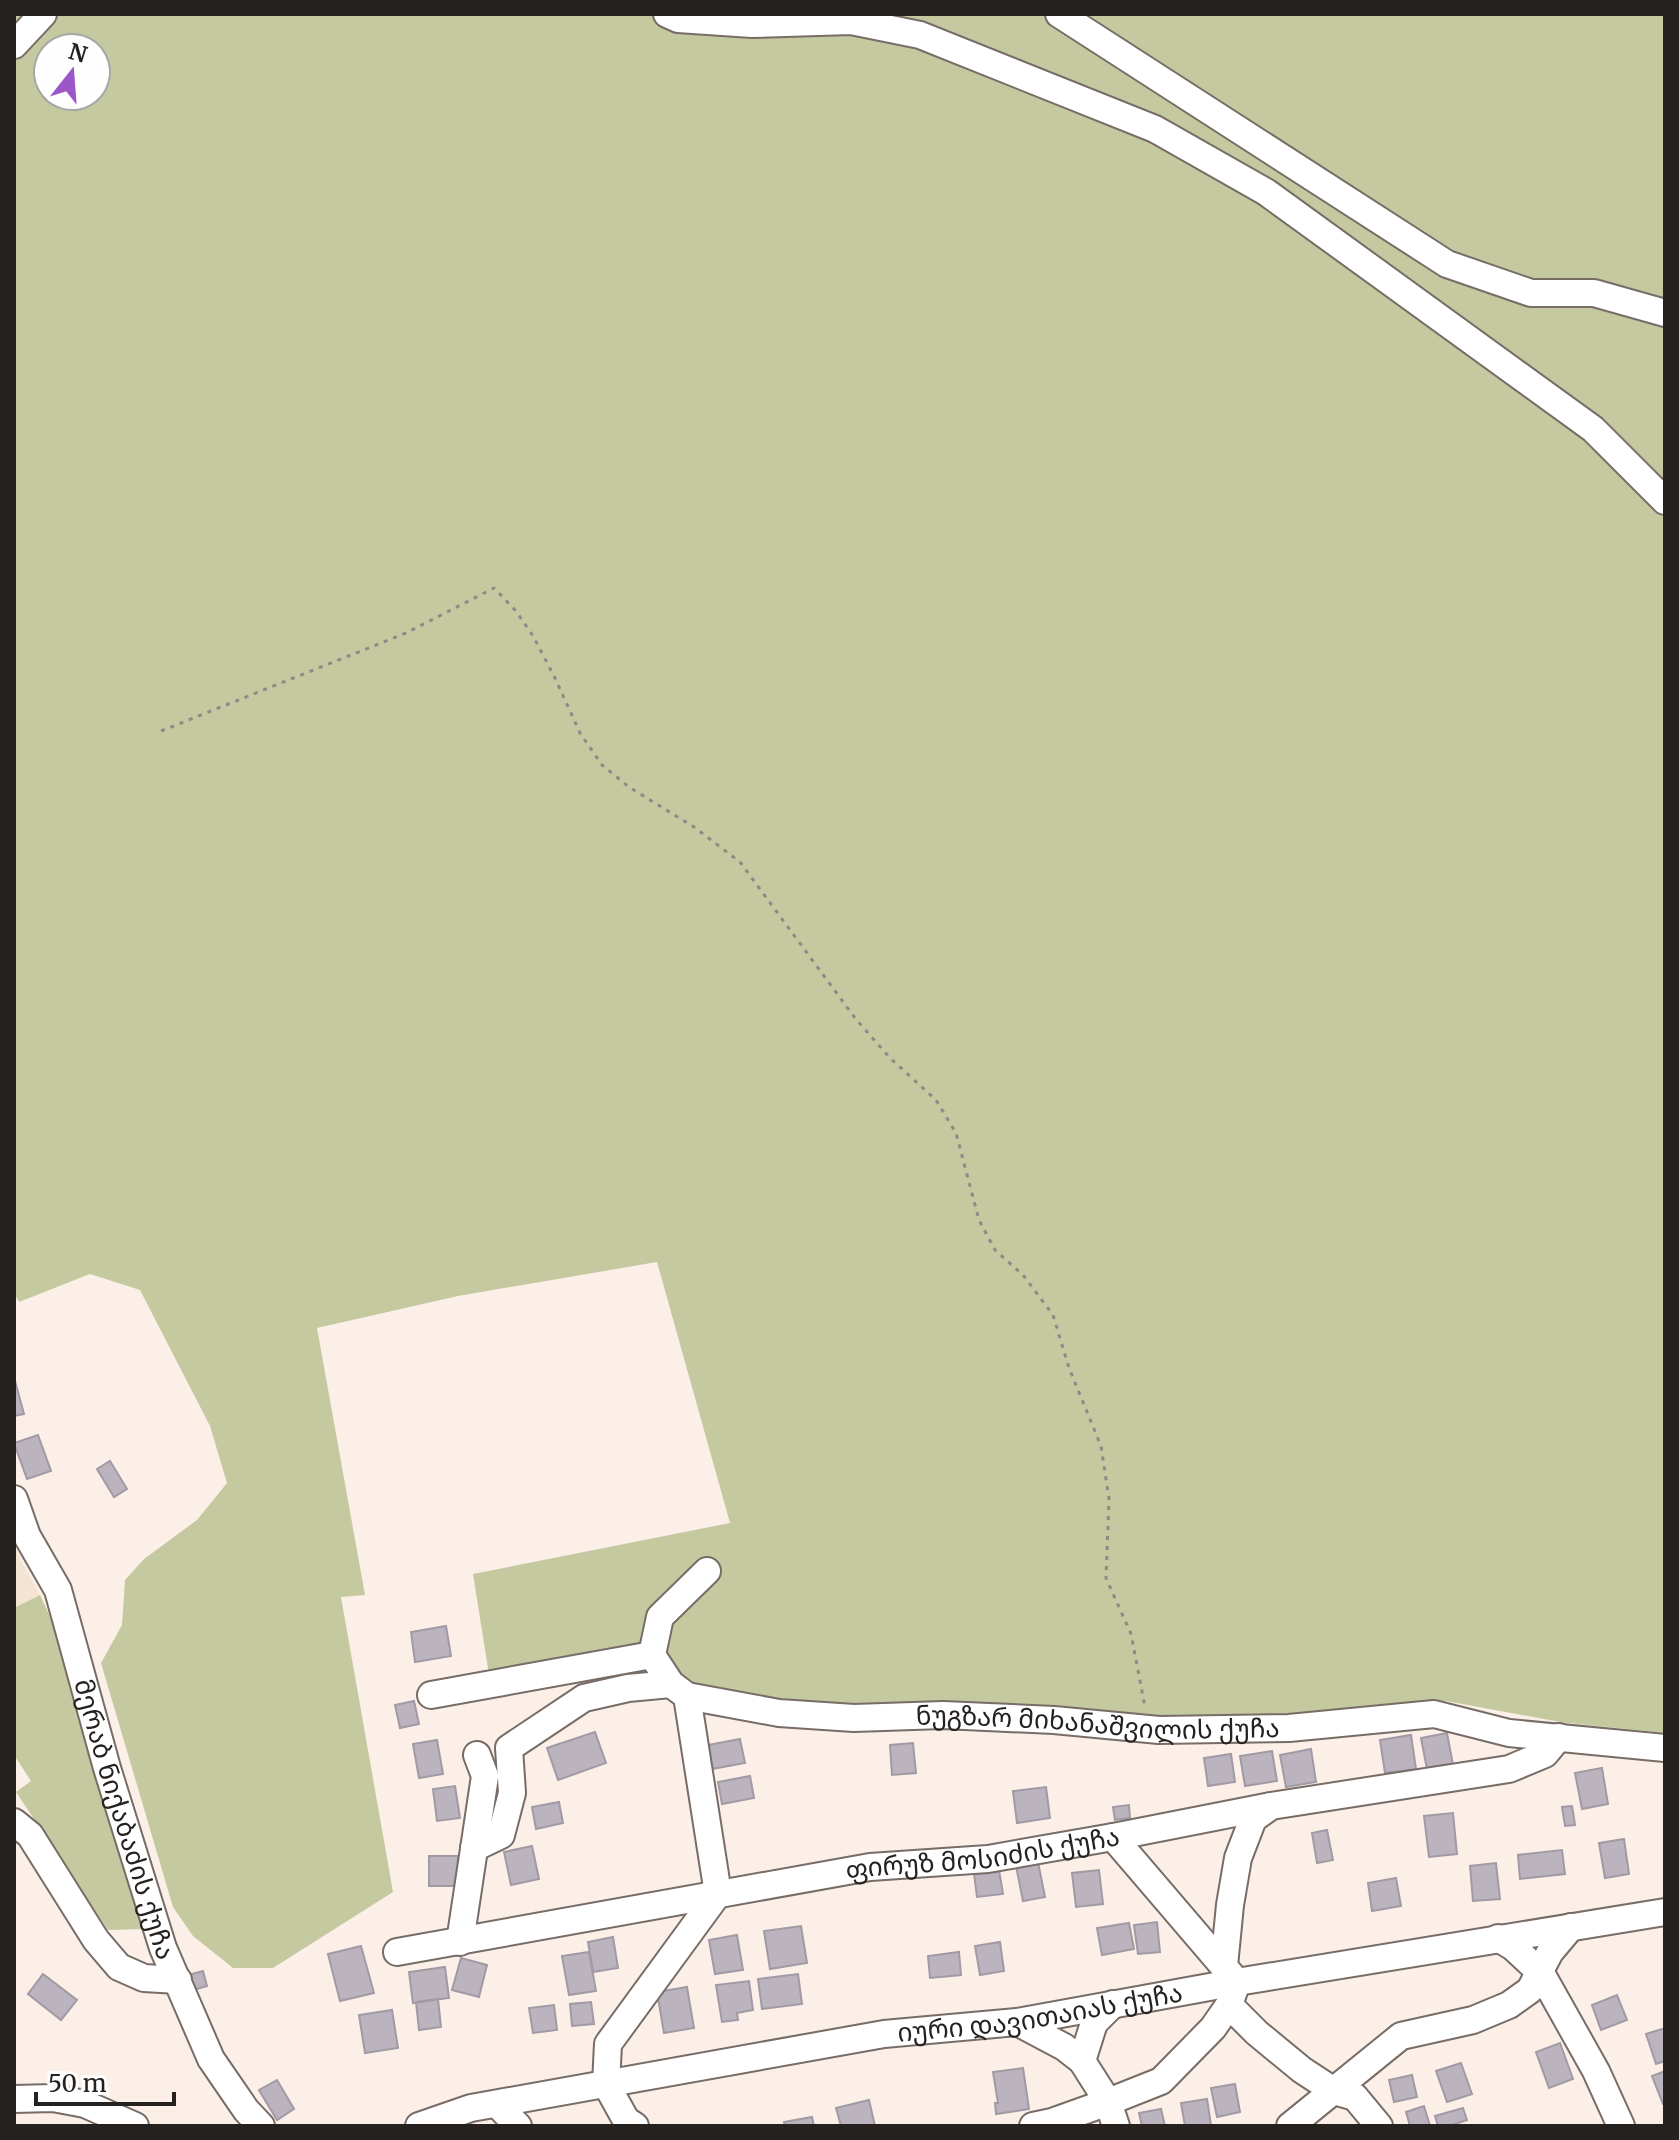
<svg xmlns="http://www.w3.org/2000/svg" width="1679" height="2140" font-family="Merriweather,'Noto Sans Georgian',serif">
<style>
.industrial{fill:#f3e5d2}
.green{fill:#c4c9a0;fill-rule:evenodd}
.building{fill:#bbb4be;stroke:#a19aa4;stroke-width:2}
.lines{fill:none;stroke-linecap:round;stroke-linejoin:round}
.minor-casing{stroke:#776c66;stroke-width:30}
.path{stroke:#918985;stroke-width:3;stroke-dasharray:4 6;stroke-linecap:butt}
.minor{stroke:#fff;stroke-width:26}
.labels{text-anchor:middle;stroke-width:8;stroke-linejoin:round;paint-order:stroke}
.street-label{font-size:26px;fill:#25211f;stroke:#fefefe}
</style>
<rect width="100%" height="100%" fill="#fbefe8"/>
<!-- industrial -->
<path class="industrial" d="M14 1543 20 1559 40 1595 14 1608Z"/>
<!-- green -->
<path class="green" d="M14 14H1665V1733L1560 1722 1446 1701 1316 1713 1175 1723 965 1708 798 1701 718 1689 681 1679 667 1662 490 1681 473 1574 730 1523 657 1262 458 1296 317 1328 365 1595 341 1597 393 1892 273 1968H233L193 1936 173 1907 101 1663 122 1625 125 1580 144 1559 197 1520 227 1483 210 1426 140 1290 90 1274 19 1302 14 1293ZM48 48H96V96H48Z
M40 1595 64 1647 146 1929 108 1930 16 1792 31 1781 14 1755V1608Z"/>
<!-- building -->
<path class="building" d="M14 1377 24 1414 14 1416Z
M38 1435 51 1471 27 1479 14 1443Z
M110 1461 127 1489 114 1497 97 1469Z
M446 1626 451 1656 415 1662 411 1632Z
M414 1701 419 1724 400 1728 395 1705Z
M595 1732 606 1763 558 1780 547 1748Z
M1447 1733 1453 1765 1427 1769 1421 1738Z
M1411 1735 1416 1769 1385 1773 1380 1740Z
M740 1739 745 1763 712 1769 708 1745Z
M437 1740 443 1774 419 1778 413 1744Z
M913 1743 916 1773 892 1775 890 1745Z
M1311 1749 1316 1782 1286 1787 1280 1755Z
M1272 1751 1277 1781 1245 1786 1240 1756Z
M1231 1754 1235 1782 1208 1786 1204 1758Z
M1602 1768 1608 1804 1582 1809 1575 1773Z
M750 1776 754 1798 722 1804 718 1782Z
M455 1786 460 1818 437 1821 433 1789Z
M1046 1787 1050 1818 1017 1823 1013 1791Z
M559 1802 563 1823 536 1829 532 1807Z
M1129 1805 1130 1818 1115 1820 1113 1807Z
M1572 1806 1575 1825 1565 1826 1562 1807Z
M1453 1813 1457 1854 1429 1857 1424 1816Z
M1327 1830 1333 1860 1317 1863 1312 1833Z
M1624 1839 1629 1874 1605 1878 1599 1843Z
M532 1846 539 1879 511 1885 504 1852Z
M1562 1850 1565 1874 1520 1879 1518 1855Z
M429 1856H458V1886H429Z
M1038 1862 1045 1897 1023 1901 1016 1866Z
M1496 1863 1500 1899 1473 1901 1470 1866Z
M999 1870 1003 1894 977 1897 974 1873Z
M1099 1870 1103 1904 1076 1907 1072 1873Z
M1396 1878 1401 1906 1372 1911 1368 1883Z
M1157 1922 1160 1952 1138 1954 1134 1925Z
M1129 1923 1134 1949 1102 1955 1097 1928Z
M801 1926 807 1963 770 1969 764 1931Z
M737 1935 743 1970 715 1974 709 1940Z
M613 1937 618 1968 593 1972 588 1942Z
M1000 1942 1004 1971 980 1975 975 1946Z
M361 1946 374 1993 340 2001 328 1954Z
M589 1952 596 1991 569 1995 562 1956Z
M959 1952 961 1975 930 1978 928 1956Z
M461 1958 487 1965 479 1997 452 1990Z
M445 1967 449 1998 413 2003 409 1972Z
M203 1971 207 1986 186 1992 181 1977Z
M43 1974 77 2000 61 2020 28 1994Z
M798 1974 802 2004 762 2009 758 1979Z
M749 1981 753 2010 737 2013 738 2020 722 2022 716 1985Z
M687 1987 694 2028 664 2033 657 1992Z
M1617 1995 1627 2020 1601 2030 1592 2005Z
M438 1999 441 2027 419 2030 416 2002Z
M591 2002 594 2024 572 2026 570 2004Z
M554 2005 557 2030 533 2033 529 2008Z
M392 2010 398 2048 365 2053 359 2015Z
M1665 2028V2061L1656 2064 1646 2034Z
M1560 2043 1573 2079 1549 2088 1536 2052Z
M1461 2063 1472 2094 1447 2102 1436 2071Z
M1023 2068 1029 2109 996 2114 995 2103H998L993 2072Z
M1665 2071V2104H1663L1652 2076Z
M1412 2075 1417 2097 1394 2102 1389 2080Z
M277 2080 294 2109 277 2120 259 2090Z
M1235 2084 1240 2112 1217 2117 1211 2088Z
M1207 2099 1211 2125 1185 2126 1181 2103Z
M869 2100 875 2126H841L836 2108Z
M1424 2106 1430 2126H1410L1406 2112Z
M1463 2108 1467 2120 1449 2126H1438L1435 2116Z
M1161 2109 1165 2126H1142L1139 2113Z
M812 2117 814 2126H785L784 2122Z"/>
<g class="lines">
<defs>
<g id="minor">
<path d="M667 14 678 19 752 24 851 21 920 35 1155 129 1266 192 1593 429 1665 501"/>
<path d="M1059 14 1447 264 1531 293H1594L1665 313"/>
<path d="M14 45 43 14"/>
<path id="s1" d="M14 1499 27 1536 58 1590 107 1768 163 1948 211 2059 246 2110 261 2126"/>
<path id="s2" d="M707 1571 660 1617 652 1655 671 1684 687 1696 779 1713 854 1718 943 1715 1054 1720 1159 1730 1289 1728 1434 1714 1509 1733 1665 1748"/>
<path d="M431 1695 652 1655"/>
<path d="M14 1822 30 1835 96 1940 119 1967 144 1978 178 1980"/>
<path d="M474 1848 501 1835 512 1793 509 1748 584 1698 628 1688 671 1684"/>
<path d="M1498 1938 1513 1947 1541 1973 1596 2071 1621 2126"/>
<path d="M460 1942 485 1776 477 1755"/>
<path id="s3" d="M397 1952 870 1867 988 1859 1113 1837 1271 1806 1509 1769 1545 1754 1559 1737"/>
<path d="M1224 1966 1230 1905 1238 1858 1253 1819 1271 1806"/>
<path d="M1113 2004 1094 2023 1082 2061 1108 2102 1116 2126"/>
<path d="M1229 2005 1257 2033 1302 2070 1334 2091 1355 2097 1379 2126"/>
<path d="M1017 2022 1064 2047 1082 2061"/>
<path d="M14 2099 53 2098 85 2104 135 2126"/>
<path d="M497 2104 518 2126"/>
<path id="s4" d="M419 2126 471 2108 884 2034 1017 2022 1237 1982 1665 1912"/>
<path d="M635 2126 626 2120 606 2084 608 2044 717 1895 716 1881 687 1696"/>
<path d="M1033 2126 1052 2122 1108 2102 1161 2081 1213 2028 1229 2005 1237 1982 1113 1837"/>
<path d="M1290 2126 1401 2036 1473 2020 1509 2005 1530 1990 1550 1952 1571 1927"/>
</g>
</defs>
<!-- minor casing -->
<use href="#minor" class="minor-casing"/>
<!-- path -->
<path class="path" d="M161 731 406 633 494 588 516 611 533 636 555 678 580 733 602 765 629 787 694 827 740 862 855 1018 890 1058 936 1100 956 1133 979 1220 995 1250 1023 1275 1053 1315 1069 1368 1101 1446 1109 1499 1106 1578 1131 1634 1145 1707"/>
<!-- minor -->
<use href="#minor" class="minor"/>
</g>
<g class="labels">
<!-- street labels -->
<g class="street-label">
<text dy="9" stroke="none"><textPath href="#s2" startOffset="572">ნუგზარ მიხანაშვილის ქუჩა</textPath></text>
<text dy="9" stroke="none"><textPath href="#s1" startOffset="340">მერაბ ნიქაბაძის ქუჩა</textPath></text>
<text dy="9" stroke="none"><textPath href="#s3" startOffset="594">ფირუზ მოსიძის ქუჩა</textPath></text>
<text dy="9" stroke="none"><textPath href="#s4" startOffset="632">იური დავითაიას ქუჩა</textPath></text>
</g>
</g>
<!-- border -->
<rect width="1679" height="2140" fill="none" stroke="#25211f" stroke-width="32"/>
<!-- north arrow -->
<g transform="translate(72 72) rotate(17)"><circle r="38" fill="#fefefe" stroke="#a7a6a5" stroke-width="2"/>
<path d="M0-6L14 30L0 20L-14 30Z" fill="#9d56ca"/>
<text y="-12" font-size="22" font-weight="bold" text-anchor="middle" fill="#25211f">N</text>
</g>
<!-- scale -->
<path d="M36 2092v12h138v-12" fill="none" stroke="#25211f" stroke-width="4"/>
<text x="48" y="2092" font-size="24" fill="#25211f" stroke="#fefefe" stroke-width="6" paint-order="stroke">50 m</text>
</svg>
